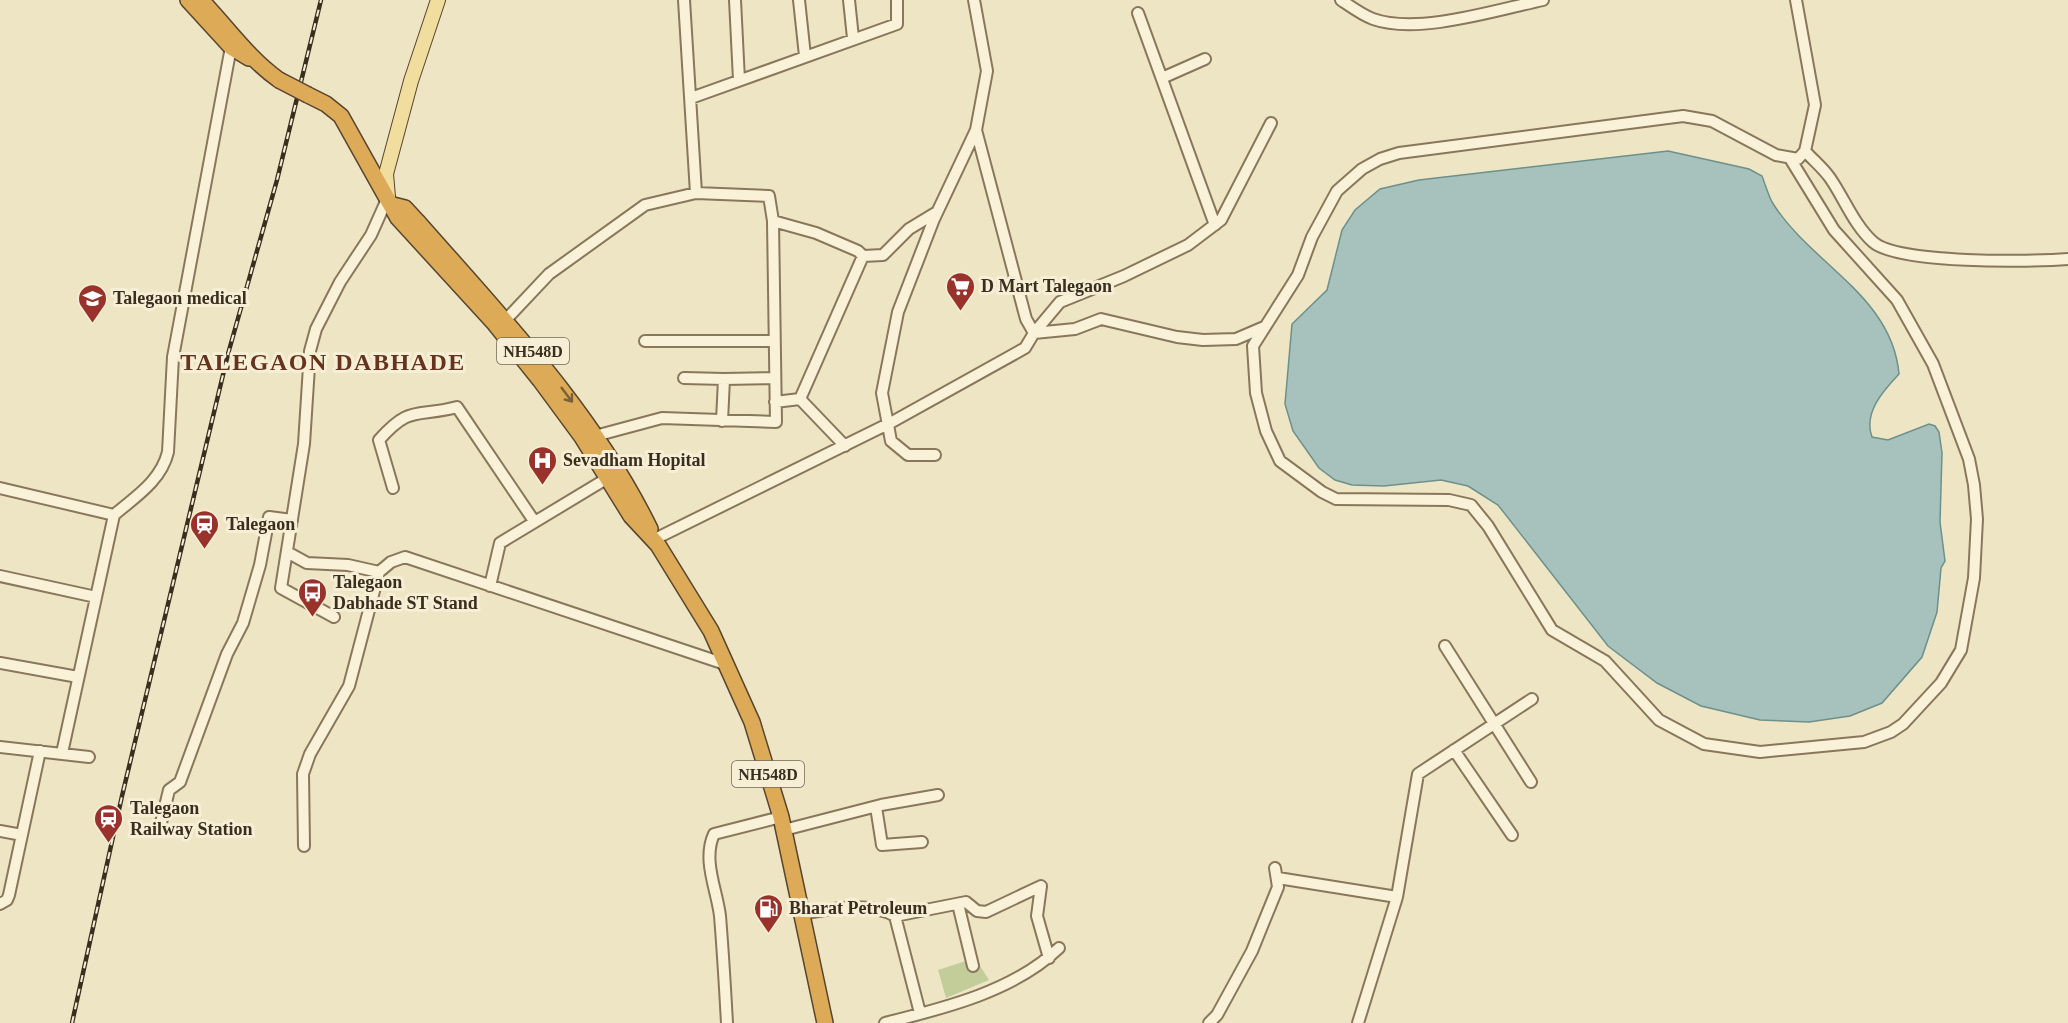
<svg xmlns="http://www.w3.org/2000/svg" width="2068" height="1023" font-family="'Times New Roman',serif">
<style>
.green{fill:#c3cd99}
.water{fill:#a7c2bc;stroke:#6d908a;stroke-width:1.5}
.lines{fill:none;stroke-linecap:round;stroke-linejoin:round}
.minor-casing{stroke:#89775b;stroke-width:14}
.major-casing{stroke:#57452f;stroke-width:16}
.highway-casing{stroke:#57452f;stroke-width:18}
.minor{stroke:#f9f2d9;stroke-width:10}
.major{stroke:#f1dd9e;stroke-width:14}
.highway{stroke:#ddab57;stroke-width:15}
.rail-casing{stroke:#3a2e1f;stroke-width:4.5}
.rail{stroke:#f6efd5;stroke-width:2;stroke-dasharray:7;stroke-linecap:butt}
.highway-bridge-casing{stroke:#57452f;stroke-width:18;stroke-linecap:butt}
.highway-bridge{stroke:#ddab57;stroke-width:15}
.oneway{stroke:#7b6035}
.labels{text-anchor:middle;stroke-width:6;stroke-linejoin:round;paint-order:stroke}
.shield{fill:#f6efd5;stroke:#726856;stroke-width:1.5}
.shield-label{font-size:16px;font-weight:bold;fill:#3a2e1f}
.poi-label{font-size:18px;font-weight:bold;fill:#3a2e1f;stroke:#f6efd5;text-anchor:start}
.district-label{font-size:24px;font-weight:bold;letter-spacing:1.5px;fill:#66331e;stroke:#f6efd5}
</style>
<rect width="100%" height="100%" fill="#eee5c5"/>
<!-- green -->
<path class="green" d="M975 958 989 980 946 998 938 970Z"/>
<!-- water -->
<path class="water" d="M1668 151 1749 169 1762 176C1765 184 1768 194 1772 202 1810 264 1892 295 1899 374 1883 391 1863 413 1872 437L1888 440 1929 424 1935 426 1939 432 1942 453 1940 522 1945 561 1941 568 1937 612 1922 657 1882 703 1850 716 1809 722 1760 720 1701 706 1657 683 1608 646 1498 505 1468 486 1441 480 1384 486 1352 485 1335 480 1319 468 1293 431 1285 404 1292 324 1327 290 1342 230 1355 210 1380 189 1419 180Z"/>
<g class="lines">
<defs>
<path id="minor" d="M684 0 696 193
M735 0 739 80
M799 0 805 56
M849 0 853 38
M1341 0C1350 6 1362 15 1373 19 1418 35 1496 10 1543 0
M1138 13 1215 225
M1162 78 1205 59
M691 98 897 24V0
M1805 151C1813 160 1823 168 1830 178 1844 198 1854 225 1873 242 1898 264 2032 262 2068 259
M1791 160 1834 230 1897 300 1933 364 1969 459 1974 485 1977 519 1974 578 1961 650 1941 683 1903 724 1891 732 1864 742 1760 752 1704 744 1659 720 1605 661 1552 630 1488 526 1471 505 1449 500 1336 499 1322 492 1280 461 1266 431 1256 393 1253 346 1298 275 1312 237 1337 191 1362 169 1380 159 1399 153 1683 116 1712 121 1776 155 1798 159 1805 151 1815 105 1796 0
M773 221 816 233 858 251 863 256 800 399 775 402
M863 256 883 255 909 229 937 212
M500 326 549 274 645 205 696 193 769 196 773 221 776 422 662 418 595 436
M1034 333 1060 302 1124 276 1188 245 1221 220 1271 123
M1034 333 1075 329 1101 319 1177 337 1203 340 1236 339 1264 327
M645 341H774
M684 378 724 379
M800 399 845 446
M722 421 724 379 775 378
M935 455H908L891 441 882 393 898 312 934 219 976 130 987 71 974 0
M0 488 114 515C135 497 161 481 168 452L173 357 231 47
M393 488 379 440C411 404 416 418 457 407L534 521
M655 539 892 422 1025 348 1034 333 1026 319 976 130
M287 552 307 563 348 565 379 572 391 562 405 557 728 665
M0 576 96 597
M490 586 500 543 606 479
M334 617 281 588 304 444 310 351 316 329 340 282 371 235 388 197
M1445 646 1531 782
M0 663 78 677
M0 747 89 757
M1454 750 1512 835
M62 753 114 515
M876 807 882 845 922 842
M160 827 169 790 180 782 227 654 243 623 260 565 269 517 292 520
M784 830 881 805 938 795
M0 831 22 835
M304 846 303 774 310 754 349 686 379 572
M1278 878 1397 897 1418 774 1532 699
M0 904 7 900 9 895 40 751
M958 904 973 966
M802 914C832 909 868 901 895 916L920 1013
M895 916 966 902 977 911 986 912 1041 886 1037 916 1049 958
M727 1023C725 987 723 952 720 916 717 890 702 860 714 834L781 817
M885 1023C945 1008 1014 991 1059 948
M1209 1023 1217 1015 1252 951 1278 887 1275 868
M1358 1023 1397 897"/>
<path id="major" d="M388 197 386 174 411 81 438 0"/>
<path id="highway" d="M188 0 231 47 249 58
M201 0C227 27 248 58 279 80
M308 95 326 104 341 116 398 218 495 324 540 380 582 437 631 516 658 545 711 631 752 722 781 817 825 1023
M393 205 405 208 417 221C503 319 593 412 650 529"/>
</defs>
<!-- minor casing -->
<use href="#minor" class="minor-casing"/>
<!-- major casing -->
<use href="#major" class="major-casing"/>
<!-- highway casing -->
<use href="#highway" class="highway-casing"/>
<!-- minor -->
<use href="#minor" class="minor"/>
<!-- major -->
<use href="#major" class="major"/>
<!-- highway -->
<use href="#highway" class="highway"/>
<defs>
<path id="rail" d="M72 1023 122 796 228 354 277 180 321 0"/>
</defs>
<!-- rail casing -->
<use href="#rail" class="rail-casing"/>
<!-- rail -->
<use href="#rail" class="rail"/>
<defs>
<path id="highway-bridge" d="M279 80 308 95"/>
</defs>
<!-- highway-bridge casing -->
<use href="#highway-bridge" class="highway-bridge-casing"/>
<!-- highway-bridge -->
<use href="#highway-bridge" class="highway-bridge"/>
</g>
<!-- one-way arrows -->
<defs><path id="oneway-shaft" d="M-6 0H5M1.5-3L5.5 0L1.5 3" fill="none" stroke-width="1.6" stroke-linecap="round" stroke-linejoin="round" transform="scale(1.5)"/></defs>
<use class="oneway" href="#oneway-shaft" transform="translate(567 395) rotate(53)"/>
<!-- icons -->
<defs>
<symbol id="supermarket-pin" viewBox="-11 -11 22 30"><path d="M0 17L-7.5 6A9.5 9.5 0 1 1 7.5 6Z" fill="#98322b" stroke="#f6efd5"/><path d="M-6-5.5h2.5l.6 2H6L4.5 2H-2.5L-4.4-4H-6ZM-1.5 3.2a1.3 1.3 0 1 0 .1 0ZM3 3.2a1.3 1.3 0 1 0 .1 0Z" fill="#fff"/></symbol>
<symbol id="university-pin" viewBox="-11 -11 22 30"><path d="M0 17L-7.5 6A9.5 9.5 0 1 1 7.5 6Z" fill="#98322b" stroke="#f6efd5"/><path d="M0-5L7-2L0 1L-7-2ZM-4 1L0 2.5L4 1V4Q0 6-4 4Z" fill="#fff"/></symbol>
<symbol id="hospital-pin" viewBox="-11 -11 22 30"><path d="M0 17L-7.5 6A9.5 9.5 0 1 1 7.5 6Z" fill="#98322b" stroke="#f6efd5"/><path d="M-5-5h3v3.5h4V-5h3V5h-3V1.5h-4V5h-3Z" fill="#fff"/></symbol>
<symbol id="station-pin" viewBox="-11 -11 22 30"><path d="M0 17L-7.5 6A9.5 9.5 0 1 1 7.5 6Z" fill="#98322b" stroke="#f6efd5"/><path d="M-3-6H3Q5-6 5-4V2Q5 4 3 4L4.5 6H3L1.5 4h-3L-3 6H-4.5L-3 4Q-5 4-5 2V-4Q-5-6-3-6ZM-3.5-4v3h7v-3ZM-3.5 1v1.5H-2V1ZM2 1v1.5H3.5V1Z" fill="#fff"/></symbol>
<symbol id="bus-pin" viewBox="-11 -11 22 30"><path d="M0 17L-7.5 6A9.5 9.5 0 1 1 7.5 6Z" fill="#98322b" stroke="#f6efd5"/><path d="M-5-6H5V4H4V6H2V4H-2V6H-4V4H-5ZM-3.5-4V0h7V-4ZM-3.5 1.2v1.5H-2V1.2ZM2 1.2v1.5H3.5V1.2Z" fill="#fff"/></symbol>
<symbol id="fuel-pin" viewBox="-11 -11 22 30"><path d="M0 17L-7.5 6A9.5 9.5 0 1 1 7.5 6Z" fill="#98322b" stroke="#f6efd5"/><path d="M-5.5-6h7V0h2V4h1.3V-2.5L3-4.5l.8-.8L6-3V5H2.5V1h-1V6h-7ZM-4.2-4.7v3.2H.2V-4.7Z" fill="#fff"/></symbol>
</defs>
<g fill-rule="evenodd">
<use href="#supermarket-pin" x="944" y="270" width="33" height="45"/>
<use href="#university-pin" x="76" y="282" width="33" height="45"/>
<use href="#hospital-pin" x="526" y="444" width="33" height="45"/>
<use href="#station-pin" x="188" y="508" width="33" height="45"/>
<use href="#bus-pin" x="296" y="576" width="33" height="45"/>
<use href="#station-pin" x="92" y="802" width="33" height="45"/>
<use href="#fuel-pin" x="752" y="892" width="33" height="45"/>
</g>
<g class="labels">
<!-- shield labels -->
<g class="shield">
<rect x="497" y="338" width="72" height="26" rx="4.5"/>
<rect x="732" y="761" width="72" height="26" rx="4.5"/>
</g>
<g class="shield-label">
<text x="533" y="357">NH548D</text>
<text x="768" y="780">NH548D</text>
</g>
<!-- poi labels -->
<g class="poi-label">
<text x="981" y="292">D Mart Talegaon</text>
<text x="113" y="304">Talegaon medical</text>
<text x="563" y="466">Sevadham Hopital</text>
<text x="226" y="530">Talegaon</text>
<text x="333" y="588">Talegaon<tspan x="333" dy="21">Dabhade ST Stand</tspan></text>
<text x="130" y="814">Talegaon<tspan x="130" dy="21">Railway Station</tspan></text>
<text x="789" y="914">Bharat Petroleum</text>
</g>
<!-- district labels -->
<g class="district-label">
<text x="323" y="370">TALEGAON DABHADE</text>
</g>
</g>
</svg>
